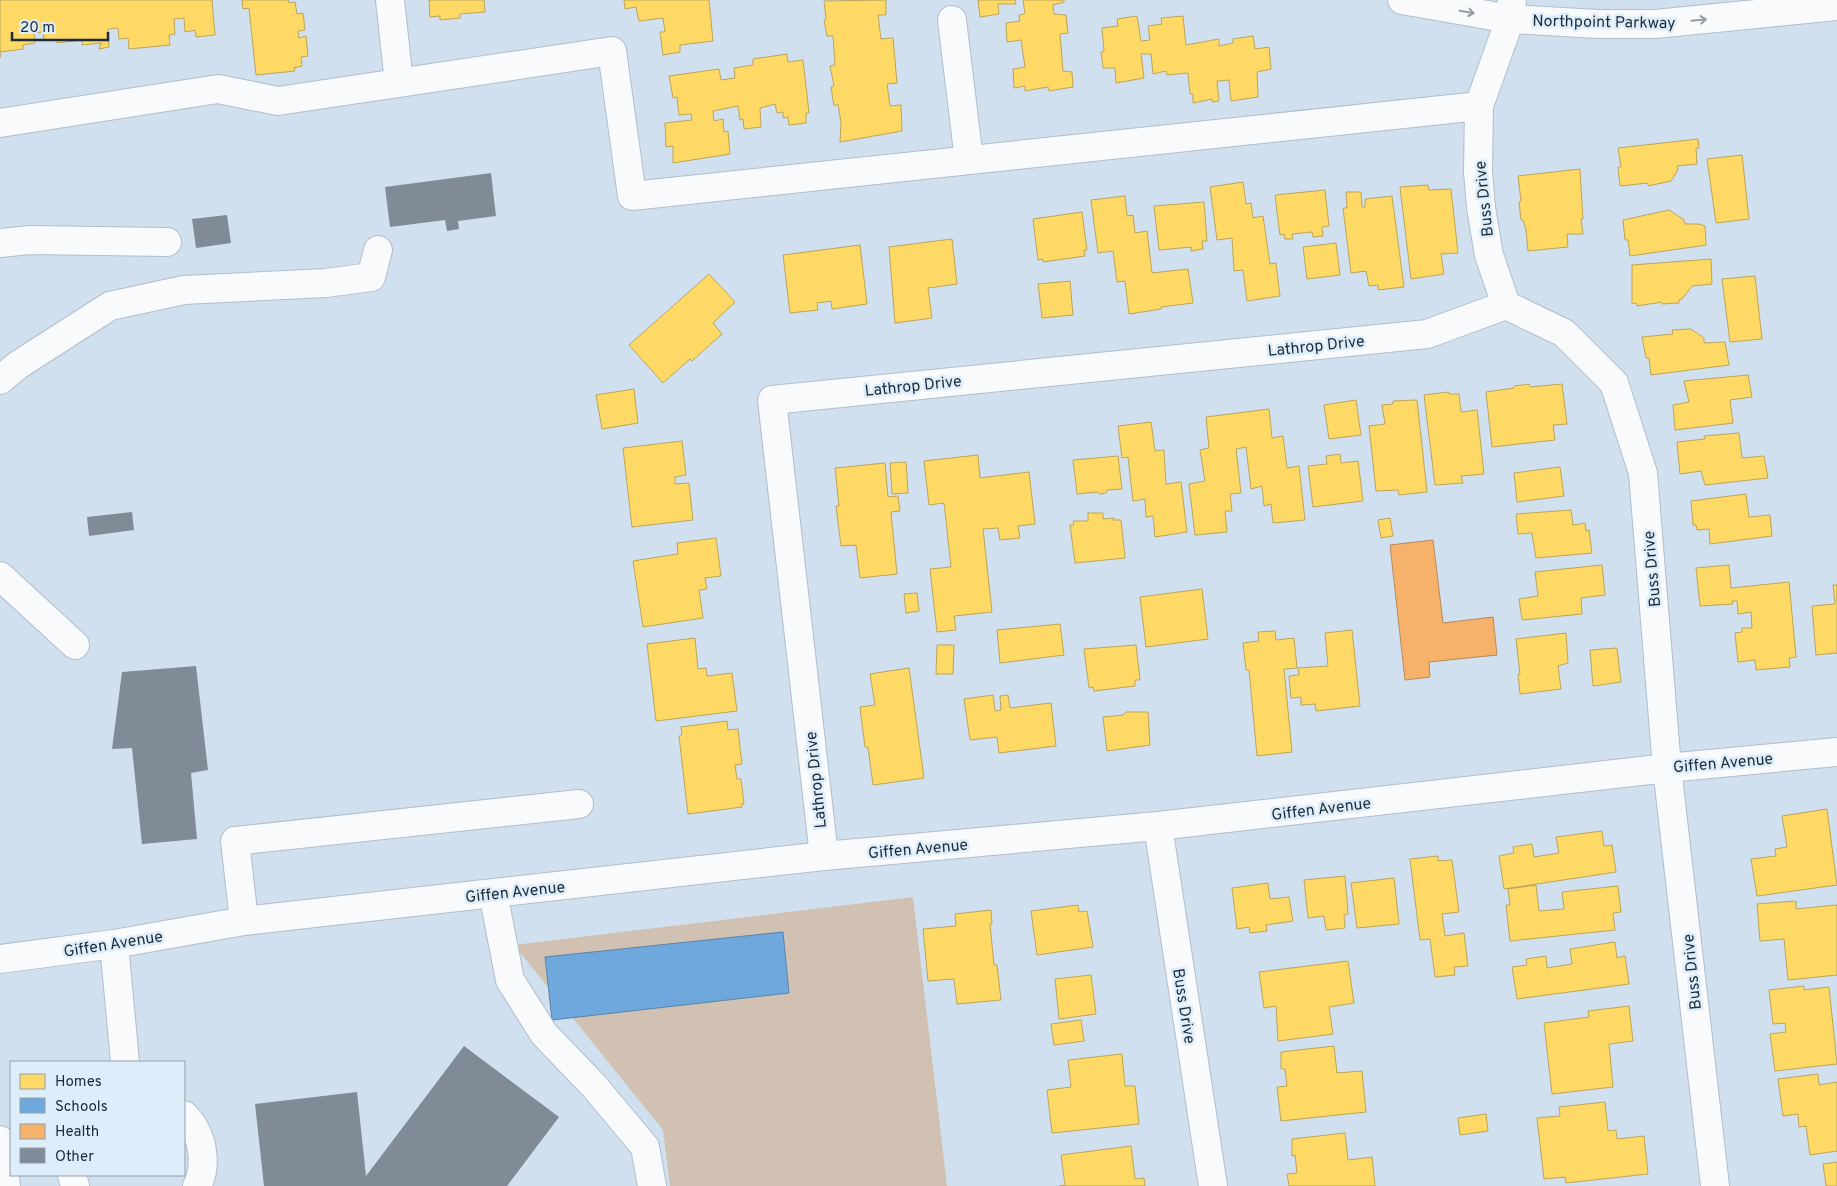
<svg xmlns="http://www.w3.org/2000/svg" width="1837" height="1186" font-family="Overpass,sans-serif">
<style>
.green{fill:#d0c1b2}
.homes{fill:#ffd966;stroke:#bca558}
.schools{fill:#6fa8dc;stroke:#5783ab}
.health{fill:#f6b26b;stroke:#b58a5c}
.building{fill:#818a97}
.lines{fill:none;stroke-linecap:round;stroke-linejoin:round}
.minor-casing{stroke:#b1becb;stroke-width:30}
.minor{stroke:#f8fafc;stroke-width:28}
.oneway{stroke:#969da4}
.labels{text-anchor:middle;stroke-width:5;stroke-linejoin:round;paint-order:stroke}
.street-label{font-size:16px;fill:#1e2c38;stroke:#deedfa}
</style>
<rect width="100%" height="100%" fill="#d1e0ee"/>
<!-- green -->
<path class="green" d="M913 897 947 1186H670L663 1130 514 945Z"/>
<!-- homes -->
<path class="homes" d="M0 0H212L215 35 196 37 195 30 185 32 184 18 174 19 175 34 169 35 170 45 129 49 128 38 119 39 118 28 108 29 109 47 99 49 101 43 82 45V40L57 43V39L44 40 43 32 34 33 35 43 23 45V49L0 52V58Z
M242 0H288L289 3 295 2 297 14 303 13 305 30 298 31 299 38 306 36 308 56 301 57 302 66 294 68 295 71 256 75 249 8 243 9Z
M429 0H484L485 12 460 14V18L440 20V16L430 17Z
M624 0H709L713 41 680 45V52L663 55 660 32H665L663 18 639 21 636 7 625 9Z
M886 0V15H878L881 39 893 38 897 83 887 84 890 106 901 105 902 131 840 142 841 123 838 104 834 106 831 87 834 86 830 66 835 65 833 36H827L824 20H826L824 1Z
M978 0H1015L1016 4H998L999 14 980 17Z
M1023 0H1064V2L1053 5 1054 14 1066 15 1068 33 1060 34 1063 71 1072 72 1073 87 1049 91 1048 87 1025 91V86L1014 88 1013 69 1025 67 1021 40 1007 42 1006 23 1020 21 1019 15 1025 14Z
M1137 16 1141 41 1150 40 1148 26 1162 24 1161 18 1183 16 1186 45 1219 39V46L1233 43V39L1253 36 1255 49 1269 47 1271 69 1257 72 1258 97 1231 101 1229 80 1217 81 1219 101 1212 102V99L1193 103V94H1190L1188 73 1167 75 1166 71 1153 74 1151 54H1141L1144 78 1116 83 1115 68H1103L1101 52 1104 51 1102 28 1118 26 1117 19Z
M787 54 788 62 803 60 809 113H806V123L789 125 788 117 783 118V112L777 113 775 104 760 108 761 127 744 129 743 119 740 120 738 106 713 111 714 121 723 119 724 132 728 131 730 154 673 163V146L666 147 665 123 692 120 691 114 679 115 677 97 673 98 669 76 719 69 721 80 735 78 734 68 753 65V59Z
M1698 139 1699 148H1696L1697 164 1677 166 1678 170 1671 181 1648 186V183L1620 186 1618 167H1621L1618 148Z
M1742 155 1749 219 1716 223 1707 159Z
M1580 169 1583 219H1581L1583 234H1567L1568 247 1528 251 1526 230 1523 220H1521L1519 202 1521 201 1518 176Z
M1243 182 1246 204 1251 203 1253 218 1263 216 1270 264 1276 263 1280 296 1247 301 1243 270 1234 271 1232 238 1217 240 1210 187Z
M1428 185 1429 190 1451 189 1458 253 1441 254 1444 274 1411 279 1400 187Z
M1325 190 1329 226 1322 227 1323 236 1313 237 1312 232 1292 234 1293 239H1285L1284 234 1280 235 1275 195Z
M1346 192H1361L1362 207H1365V199L1392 196 1404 287 1378 290V285L1369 286 1366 271 1351 273 1343 208H1347Z
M1125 196 1127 216 1133 215 1135 233 1147 231 1152 273 1188 269 1193 303 1161 307V309L1129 314 1125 281 1117 282 1113 251 1098 253 1091 200Z
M1204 202 1207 241H1202L1203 249 1191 251V247L1159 250 1154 206Z
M1669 210 1684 220 1685 224H1699L1705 226 1706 245 1630 256 1628 240H1625L1623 220Z
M1082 212 1087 250H1084L1085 256 1043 262V259L1038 260 1033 219Z
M952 239 957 284 928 288 932 318 895 323 889 247Z
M1336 243 1340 275 1307 279 1303 247Z
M860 245 867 304 832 309 831 301 817 303 818 310 790 313 783 255Z
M1711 259 1712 284 1692 286 1682 299 1679 300V303L1662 304V302L1637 306V304L1632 303V265Z
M709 274 735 302 713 323 722 334 692 361 690 359 663 383 629 345Z
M1755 276 1762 339 1730 342 1722 279Z
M1070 281 1073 315 1042 318 1038 284Z
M1691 329 1704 338V343L1725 342 1729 365 1651 375 1649 358H1646L1642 337 1673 334 1672 330Z
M1748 375 1752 397 1730 400 1733 423 1675 430 1673 405 1689 402 1684 381Z
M1529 384 1530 387 1562 384 1567 424 1553 425 1555 440 1492 447 1486 392 1514 388V386Z
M634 389 638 423 602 429 596 395Z
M1449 392V394H1459L1461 412 1477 410 1484 474 1461 476 1463 483 1435 485 1424 395Z
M1356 400 1361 435 1329 439 1324 405Z
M1417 400 1427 492 1399 495 1398 490 1376 491 1369 426 1385 424 1382 405 1393 404V401Z
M1269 409 1272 438 1283 436 1287 468 1299 466 1305 520 1273 523 1271 504 1264 506 1262 486 1251 489 1246 447 1236 449 1241 493 1230 494 1232 511H1225L1227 532 1195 535 1189 484 1205 481 1200 450 1209 448 1206 417Z
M1151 422 1155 451 1164 450 1166 484 1181 482 1187 532 1155 537 1153 516 1146 517 1145 499 1133 501 1128 457 1122 458 1118 426Z
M1739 433 1742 458 1764 456 1768 478 1705 485 1701 471 1680 474 1677 442 1705 439 1704 436Z
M682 441 686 475 675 477V484L689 483 693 520 632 527 623 448Z
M1340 454 1341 463 1358 461 1363 501 1313 507 1308 466 1327 464 1326 456Z
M978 455 980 478 1029 472 1035 524 1018 526 1020 538 1000 540 998 528 983 529 992 612 954 616 956 630 937 632 930 569 951 567 944 503 929 505 924 461Z
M1118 456 1122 489 1107 490 1106 493 1100 494 1097 492 1077 494 1073 460Z
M906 462 908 493 892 494 890 463Z
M885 463 888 497 898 496 900 511 891 512 897 574 860 578 856 545 841 546 836 506H839L835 468Z
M1560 467 1564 496 1517 502 1514 473Z
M1746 494 1749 517 1770 515 1772 536 1710 544 1709 529 1697 530 1696 525H1693L1691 501Z
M1571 510 1573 525 1585 523 1586 531 1589 530 1592 553 1536 558 1532 533 1518 534 1516 514Z
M1088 513H1103V519L1114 518 1113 520H1121L1125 558 1075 563 1070 525H1074L1073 521H1088Z
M1390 518 1393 536 1381 538 1378 520Z
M716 538 721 576 705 578 707 589 699 590 703 618 643 627 633 561 678 554 677 543Z
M1602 565 1605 595 1581 598 1582 614 1522 620 1519 599 1538 596 1535 572Z
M1729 565 1731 588 1789 582 1796 657 1789 658 1790 667 1756 670 1755 660 1738 662 1735 633 1742 632V628H1752L1751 612 1738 614 1737 601H1732L1733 604 1700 606 1696 568Z
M1833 585H1837V653L1816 655 1812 606 1835 604Z
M1202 589 1208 639 1146 647 1140 597Z
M917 593 919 611 906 613 904 594Z
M1060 624 1064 655 1000 663 997 630Z
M1352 630 1360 706 1316 711 1315 704 1301 705V697L1291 698 1289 676 1299 675 1298 668 1328 666 1325 633Z
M1275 631 1276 640 1294 638 1297 668 1284 669 1292 752 1257 756 1249 670H1246L1243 643 1259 641 1258 632Z
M1566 633 1568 663 1558 666 1561 689 1520 694 1518 674H1520L1516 639Z
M695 638 698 669 706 668 707 676 732 673 737 711 656 721 647 644Z
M937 645H954L953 674H936Z
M1136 645 1140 680H1135V686L1094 691 1093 687 1089 688 1084 649Z
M1617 648 1621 682 1593 686 1590 650Z
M909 668 924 778 873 785 868 747H865L860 707 875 705 870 674Z
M993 695 995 711 1001 710 1000 696 1008 695 1010 708 1051 703 1056 746 999 753 997 737 970 740 964 699Z
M1126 712H1148L1150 745 1107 751 1103 717 1123 715Z
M727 721 728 730 738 729 742 764 735 765 737 779H741L744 804H742V807L688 814 679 736 682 735 681 727Z
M1827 809 1837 885 1757 896 1751 859 1776 856 1775 849 1787 847 1782 816Z
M1602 831 1604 846 1612 845 1616 872 1504 889 1499 856 1514 853 1513 847 1532 844 1534 857 1559 853 1556 837Z
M1438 856V861L1452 860 1459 912 1442 914 1445 936 1464 933 1468 966 1454 967 1455 975 1435 977 1430 939 1420 940 1410 859Z
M1345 876 1348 914 1344 915 1345 928 1326 930 1324 916 1308 918 1304 880Z
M1394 878 1399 924 1357 928 1351 883Z
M1268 883 1270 899 1289 897 1293 921 1266 925 1267 931 1250 933 1249 927 1237 929 1232 888Z
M1536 885 1539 911 1564 909 1562 892 1618 886 1621 912 1613 913 1615 930 1510 941 1506 905H1510L1508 889Z
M1796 901V909L1837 905V975L1788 980 1784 939 1760 941 1757 904Z
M1078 905 1079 912 1087 911 1093 947 1037 955 1031 911Z
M991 910 992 924H990L994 965H997L1001 1000 957 1004 954 979 928 981 923 929 956 926 955 914Z
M1615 942 1617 958 1625 956 1629 984 1517 999 1512 967 1527 965 1526 959 1546 956 1547 968 1572 964 1570 949Z
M1348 961 1354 1003 1329 1007 1333 1034 1278 1041 1276 1006 1264 1008 1259 972Z
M1091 975 1096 1014 1059 1019 1055 979Z
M1804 986V990L1829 987 1837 1064 1775 1071 1770 1034 1786 1032 1785 1023 1773 1024 1769 990Z
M1629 1006 1633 1041 1609 1044 1613 1087 1552 1094 1544 1023 1589 1017 1588 1011Z
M1081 1020 1084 1041 1054 1045 1051 1024Z
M1334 1046 1337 1073 1362 1071 1366 1112 1281 1121 1277 1087 1287 1086 1285 1069H1281V1052Z
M1122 1054 1125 1086H1135L1139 1124 1052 1133 1047 1090 1071 1087 1068 1060Z
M1818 1074 1819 1085 1837 1082V1151L1810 1155 1806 1126 1799 1127 1798 1114 1783 1116 1778 1079Z
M1605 1102 1608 1131 1616 1130 1617 1139 1644 1136 1648 1174 1566 1183 1565 1177 1544 1179 1537 1118 1560 1116 1559 1107Z
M1486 1114 1488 1131 1460 1135 1458 1118Z
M1345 1133 1348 1160 1372 1157 1375 1186H1289L1287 1174 1297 1173 1295 1155 1292 1156V1139Z
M1131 1146 1135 1179 1144 1178 1145 1186H1059L1065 1185 1061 1155Z
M1837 1162V1186H1826L1823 1164Z"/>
<!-- schools -->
<path class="schools" d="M783 932 789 993 552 1020 545 957Z"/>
<!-- health -->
<path class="health" d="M1433 540 1443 623 1493 617 1497 655 1429 662 1430 677 1405 680 1390 545Z"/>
<!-- building -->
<path class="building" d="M491 173 496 216 458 221 459 229 447 231 445 220 390 227 385 187Z
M227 215 231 243 196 248 192 219Z
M132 512 134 530 89 536 87 517Z
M196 666 208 770 191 773 197 839 142 844 132 748 112 749 122 672Z
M464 1046 559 1117 507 1186H264L255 1104 357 1092 366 1176Z"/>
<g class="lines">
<defs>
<path id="minor" d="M390 0 399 83
M1402 0 1510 19 1598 24H1655L1837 6
M1512 0 1510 19 1479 106 1478 172 1481 208 1489 255 1506 305 1564 333 1614 383 1643 473 1667 768 1715 1186
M952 20 969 160
M0 123 218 89 278 101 612 51 632 196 1479 106
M0 243 30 240 167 242
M0 380 18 365 110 306 184 290 326 283 371 277 378 250
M0 576 75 645
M1158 826 1213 1186
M824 856 772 400 1427 334 1506 305
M493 893 510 980 544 1034 594 1086 645 1147 652 1186
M244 921 235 841 579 804
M114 944 125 1062
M0 959 114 944 244 921 824 856 1158 826 1667 768 1837 752
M184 1115C187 1119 192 1123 194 1128 204 1144 206 1169 197 1186
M0 1140 6 1186
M72 1175 75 1186"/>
</defs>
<!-- minor casing -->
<use href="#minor" class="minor-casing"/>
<!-- minor -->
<use href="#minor" class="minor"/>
</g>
<!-- one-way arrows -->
<defs><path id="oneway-shaft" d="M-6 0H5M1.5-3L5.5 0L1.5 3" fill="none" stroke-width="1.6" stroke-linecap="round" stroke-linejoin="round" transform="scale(1.25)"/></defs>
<g class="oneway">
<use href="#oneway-shaft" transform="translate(1467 12) rotate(9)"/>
<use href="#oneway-shaft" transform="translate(1699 20) rotate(-5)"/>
</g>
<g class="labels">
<!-- street labels -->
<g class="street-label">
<text transform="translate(1604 21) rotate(1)" y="6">Northpoint Parkway</text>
<text transform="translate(1483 199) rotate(-96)" y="6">Buss Drive</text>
<text transform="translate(1316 345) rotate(-6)" y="6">Lathrop Drive</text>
<text transform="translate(913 385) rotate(-6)" y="6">Lathrop Drive</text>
<text transform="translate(1651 569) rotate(-95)" y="6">Buss Drive</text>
<text transform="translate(1723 762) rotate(-5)" y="6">Giffen Avenue</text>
<text transform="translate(815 780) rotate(-96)" y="6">Lathrop Drive</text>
<text transform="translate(1321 808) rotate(-7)" y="6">Giffen Avenue</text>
<text transform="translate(918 848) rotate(-5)" y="6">Giffen Avenue</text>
<text transform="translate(515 891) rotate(-6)" y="6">Giffen Avenue</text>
<text transform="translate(113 943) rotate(-9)" y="6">Giffen Avenue</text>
<text transform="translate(1691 972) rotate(-96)" y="6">Buss Drive</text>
<text transform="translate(1185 1006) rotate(81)" y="6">Buss Drive</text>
</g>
</g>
<!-- legend -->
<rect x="10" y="1061" width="175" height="115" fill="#deedfa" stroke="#91a0ac"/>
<rect x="20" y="1074" width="25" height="15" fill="#ffd966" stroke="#91a0ac"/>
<text x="55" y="1086" font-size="15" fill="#1e2c38">Homes</text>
<rect x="20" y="1098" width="25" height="15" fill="#6fa8dc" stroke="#91a0ac"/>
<text x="55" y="1111" font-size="15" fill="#1e2c38">Schools</text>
<rect x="20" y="1124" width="25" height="15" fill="#f6b26b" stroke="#91a0ac"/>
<text x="55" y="1136" font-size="15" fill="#1e2c38">Health</text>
<rect x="20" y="1148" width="25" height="15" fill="#818a97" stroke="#91a0ac"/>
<text x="55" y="1161" font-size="15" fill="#1e2c38">Other</text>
<!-- scale -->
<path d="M12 32v8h96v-8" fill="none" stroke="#1e2c38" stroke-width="2.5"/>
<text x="20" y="32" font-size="15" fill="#1e2c38" stroke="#deedfa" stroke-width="4" paint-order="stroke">20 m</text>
</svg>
